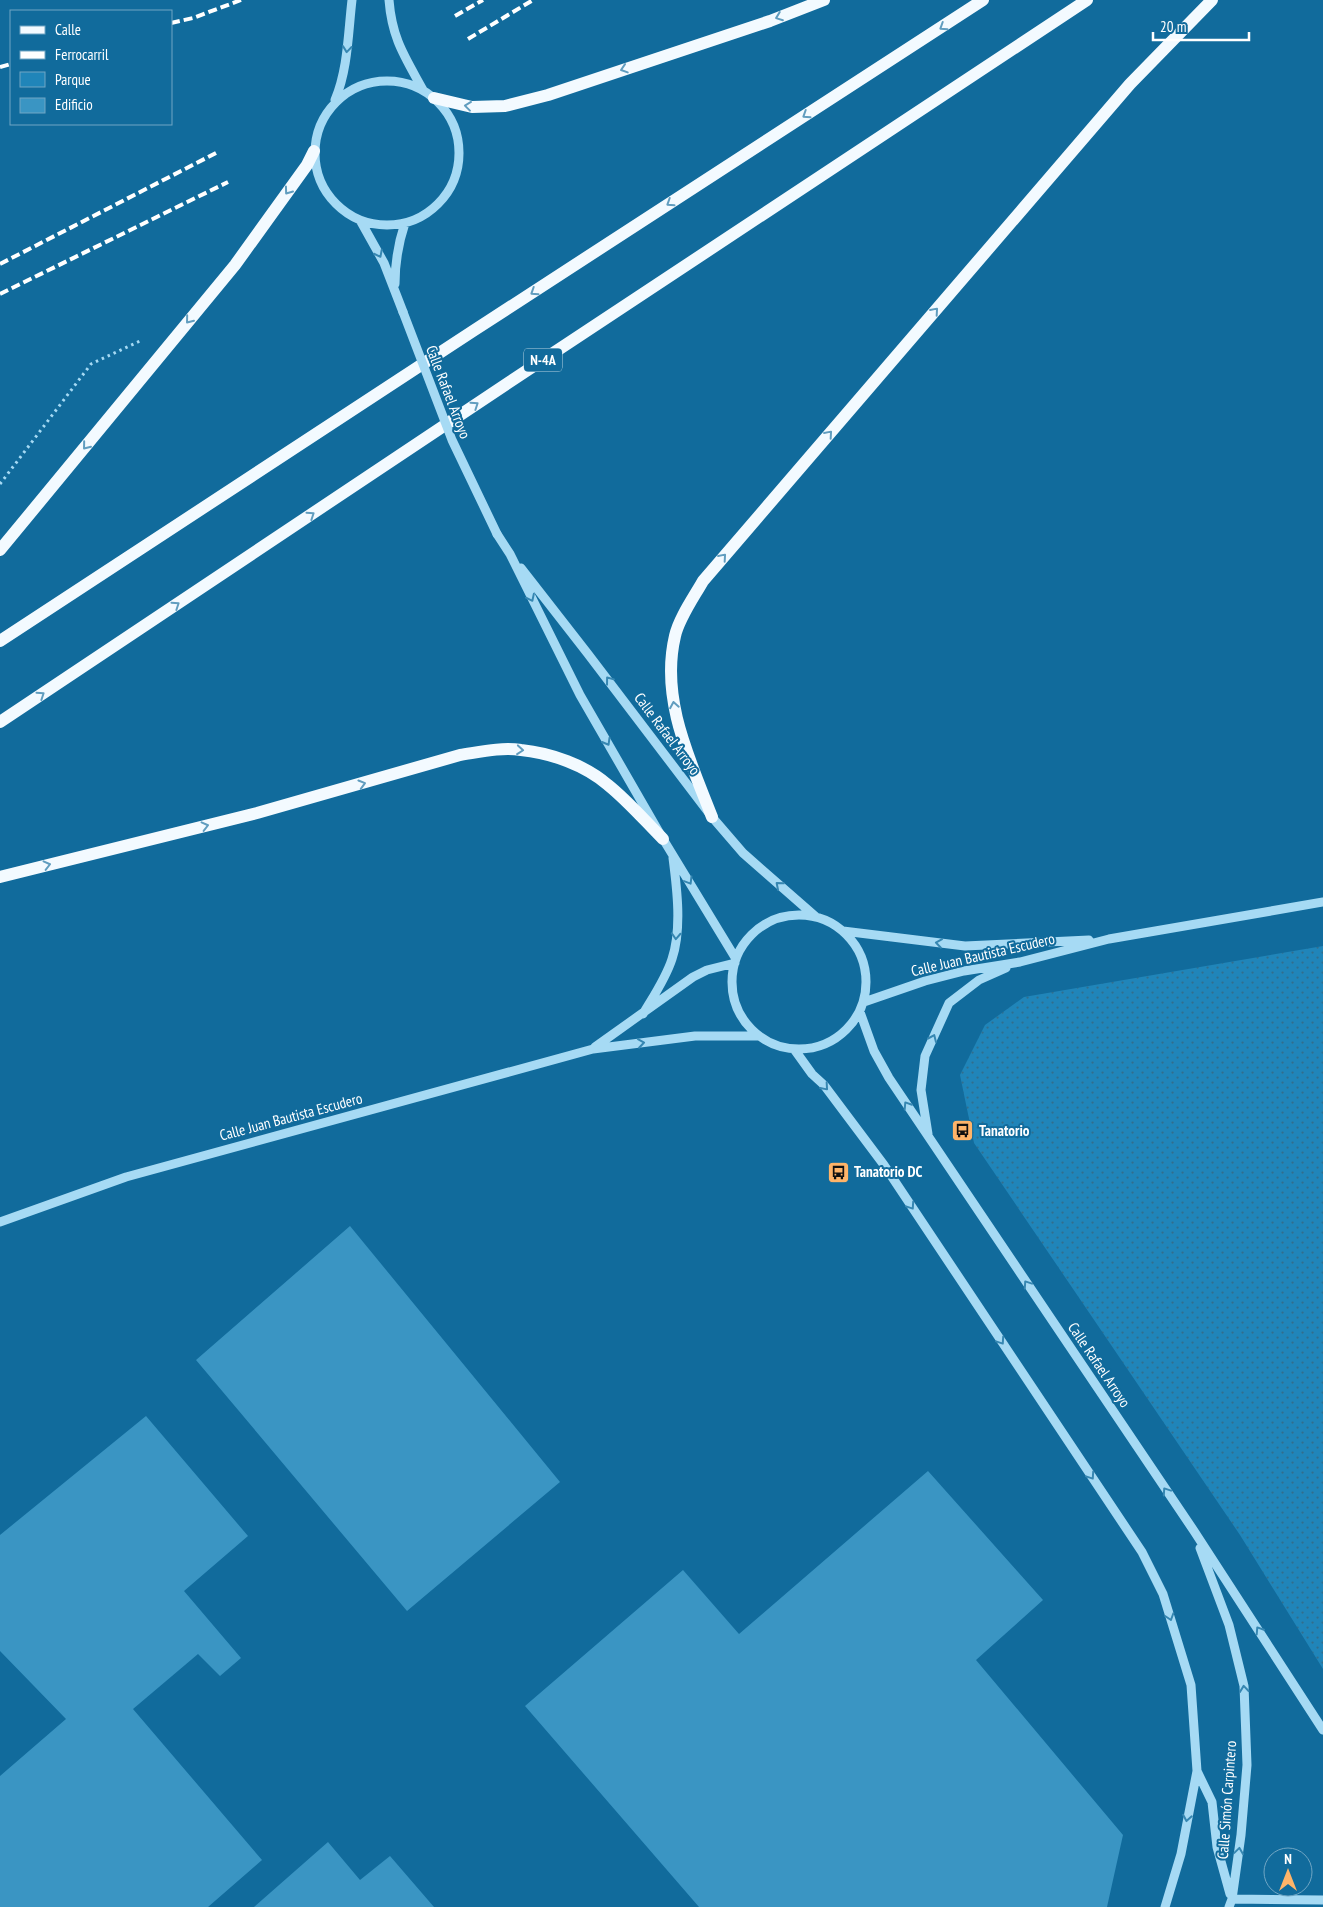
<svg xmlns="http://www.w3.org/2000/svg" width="1323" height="1907" font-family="'PT Sans Narrow',sans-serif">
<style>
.green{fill:url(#green-dots)}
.building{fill:#3a95c3}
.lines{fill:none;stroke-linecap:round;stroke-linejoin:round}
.path{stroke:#a6daf4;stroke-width:3;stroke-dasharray:2.5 4;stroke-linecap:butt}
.minor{stroke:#a6daf4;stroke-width:9}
.major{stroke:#f3faff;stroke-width:12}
.rail{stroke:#fff;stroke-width:4;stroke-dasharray:9 4;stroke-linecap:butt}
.minor-bridge{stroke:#a6daf4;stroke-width:9}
.oneway{stroke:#609dbf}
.oneway2{stroke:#3687b2}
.labels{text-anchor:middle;stroke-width:4;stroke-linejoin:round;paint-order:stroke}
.shield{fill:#116b9c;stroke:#b8d3e1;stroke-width:1}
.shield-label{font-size:14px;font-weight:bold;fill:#fff}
.street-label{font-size:15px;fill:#fff;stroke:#116b9c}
.poi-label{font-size:15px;font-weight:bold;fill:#fff;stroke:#116b9c;text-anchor:start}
</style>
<defs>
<pattern id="green-dots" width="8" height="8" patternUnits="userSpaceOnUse" patternTransform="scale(1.25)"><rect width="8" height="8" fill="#2085b9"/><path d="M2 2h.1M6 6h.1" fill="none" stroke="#326e8d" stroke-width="1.8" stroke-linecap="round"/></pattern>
</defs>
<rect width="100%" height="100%" fill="#116b9c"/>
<!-- green -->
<path class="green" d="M1323 946V1669L1240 1535 974 1143 960 1075 985 1025 1024 997Z"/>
<!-- building -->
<path class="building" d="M350 1226 560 1482 407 1611 196 1360Z
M146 1416 248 1536 184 1591 241 1658 220 1676 198 1654 133 1709 262 1860 208 1907H0V1776L66 1719 0 1651V1535Z
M928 1471 1043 1600 976 1660 1123 1835 1107 1907H699L525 1706 683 1570 739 1634Z
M328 1842 360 1880 390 1856 434 1907H254Z"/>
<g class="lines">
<!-- path -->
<path class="path" d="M0 484 91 364 142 340"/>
<!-- minor -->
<path class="minor" d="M389 0C392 39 405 57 423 90
M315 153a72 72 0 1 1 144 0a72 72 0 1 1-144 0Z
M335 100C348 69 348 34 352 0
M360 220 384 263 403 312
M395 284C395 262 398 244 405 223
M497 534 510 554 580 695 663 839 736 959
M521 568 588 654 712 817 743 853 816 917
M732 982a67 67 0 1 1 134 0a67 67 0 1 1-134 0Z
M843 931 965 946 1089 940
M864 1002 925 981 964 971 1020 962 1109 939 1323 902
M860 1012 874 1051 889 1078 1194 1531 1323 1730
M643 1014C653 997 666 978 672 959 682 929 677 889 673 858
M595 1047 693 977 707 970 735 963
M794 1049 812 1074 824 1085 884 1165 1142 1552 1163 1594 1191 1685 1197 1771 1181 1854 1165 1907
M928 1134 921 1090 925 1056 949 1003 979 980 1006 968
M0 1222 126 1177 593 1049 695 1036H758
M1200 1548 1229 1625 1244 1686 1247 1765 1241 1835 1232 1899 1229 1907
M1197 1771 1212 1802 1217 1847 1230 1894
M1232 1899 1323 1900"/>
<!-- major -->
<path class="major" d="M434 98 472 107 505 106 548 95 770 21 824 0
M0 550 235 265 307 165 314 151
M0 641 473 331 983 0
M0 722 508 383 1087 0
M712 817C690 760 660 699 675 636 679 618 694 597 703 581L1130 84 1212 0
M0 877 257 813 460 755C480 752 501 747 521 750 551 753 585 765 608 785 628 801 645 821 663 839"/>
<!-- rail -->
<path class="rail" d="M455 16 483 0
M171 23 193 18 241 0
M468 39 533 0
M0 67 11 64
M0 264 216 153
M0 294 228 182"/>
<!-- minor-bridge -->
<path class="minor-bridge" d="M403 312 452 440 497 534"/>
</g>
<!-- one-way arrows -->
<defs><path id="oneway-chevron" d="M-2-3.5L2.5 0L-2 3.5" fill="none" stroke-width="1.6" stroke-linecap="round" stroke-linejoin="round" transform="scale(1.25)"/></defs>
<g class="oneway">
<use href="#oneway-chevron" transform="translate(779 17) rotate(159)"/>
<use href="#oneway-chevron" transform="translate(943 27) rotate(147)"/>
<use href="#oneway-chevron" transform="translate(624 69) rotate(162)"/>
<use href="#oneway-chevron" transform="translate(468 106) rotate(-173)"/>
<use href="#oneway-chevron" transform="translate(806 115) rotate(147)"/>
<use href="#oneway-chevron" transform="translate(288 191) rotate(126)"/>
<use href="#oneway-chevron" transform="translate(670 203) rotate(147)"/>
<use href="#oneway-chevron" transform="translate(534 292) rotate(147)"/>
<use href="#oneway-chevron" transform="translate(935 311) rotate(-49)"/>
<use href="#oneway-chevron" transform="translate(189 320) rotate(129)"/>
<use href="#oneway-chevron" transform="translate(475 405) rotate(-34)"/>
<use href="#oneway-chevron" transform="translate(829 434) rotate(-49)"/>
<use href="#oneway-chevron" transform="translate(86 446) rotate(129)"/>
<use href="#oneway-chevron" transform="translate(311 515) rotate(-34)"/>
<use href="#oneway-chevron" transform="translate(723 557) rotate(-49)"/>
<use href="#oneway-chevron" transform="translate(176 605) rotate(-34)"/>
<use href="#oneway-chevron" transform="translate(41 695) rotate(-34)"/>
<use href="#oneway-chevron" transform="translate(674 705) rotate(-100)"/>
<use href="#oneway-chevron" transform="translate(520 750) rotate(5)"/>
<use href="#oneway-chevron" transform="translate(362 784) rotate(-16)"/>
<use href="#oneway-chevron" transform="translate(205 826) rotate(-14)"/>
<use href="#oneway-chevron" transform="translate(47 865) rotate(-14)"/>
</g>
<g class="oneway2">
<use href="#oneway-chevron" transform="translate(347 49) rotate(96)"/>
<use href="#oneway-chevron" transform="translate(379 254) rotate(63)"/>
<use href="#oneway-chevron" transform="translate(531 598) rotate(64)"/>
<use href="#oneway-chevron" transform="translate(609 680) rotate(-127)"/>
<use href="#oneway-chevron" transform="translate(607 742) rotate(60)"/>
<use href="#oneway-chevron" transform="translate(689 881) rotate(59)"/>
<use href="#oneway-chevron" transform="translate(779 885) rotate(-139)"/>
<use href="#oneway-chevron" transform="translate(676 936) rotate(93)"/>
<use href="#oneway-chevron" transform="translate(939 943) rotate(-172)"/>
<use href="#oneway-chevron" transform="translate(933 1038) rotate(-66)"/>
<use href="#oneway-chevron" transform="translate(641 1043) rotate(-8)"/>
<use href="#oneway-chevron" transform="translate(825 1087) rotate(49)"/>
<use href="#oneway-chevron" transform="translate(907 1105) rotate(-123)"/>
<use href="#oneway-chevron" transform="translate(911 1206) rotate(56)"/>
<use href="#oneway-chevron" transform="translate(1027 1284) rotate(-124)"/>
<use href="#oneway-chevron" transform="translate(1001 1341) rotate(56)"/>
<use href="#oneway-chevron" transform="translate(1091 1476) rotate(56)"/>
<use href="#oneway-chevron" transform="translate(1166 1491) rotate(-124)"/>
<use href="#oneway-chevron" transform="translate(1170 1617) rotate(72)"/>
<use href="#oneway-chevron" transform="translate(1259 1630) rotate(-123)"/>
<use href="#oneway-chevron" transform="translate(1244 1689) rotate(-96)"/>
<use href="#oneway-chevron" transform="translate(1187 1818) rotate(100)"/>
<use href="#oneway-chevron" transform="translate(1239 1851) rotate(-82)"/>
</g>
<!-- icons -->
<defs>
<symbol id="bus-square" viewBox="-11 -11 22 22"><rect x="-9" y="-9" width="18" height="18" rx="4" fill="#ffb469" stroke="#116b9c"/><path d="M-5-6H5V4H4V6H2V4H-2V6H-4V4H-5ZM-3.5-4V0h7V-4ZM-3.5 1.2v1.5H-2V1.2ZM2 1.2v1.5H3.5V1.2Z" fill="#111"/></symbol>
</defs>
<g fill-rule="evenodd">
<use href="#bus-square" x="950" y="1118" width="25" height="25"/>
<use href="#bus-square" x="826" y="1160" width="25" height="25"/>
</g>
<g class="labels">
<!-- shield labels -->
<rect class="shield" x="524" y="348.5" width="38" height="23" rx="4"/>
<g class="shield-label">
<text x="543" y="365">N-4A</text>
</g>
<!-- street labels -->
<g class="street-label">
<text transform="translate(448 392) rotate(69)" y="5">Calle Rafael Arroyo</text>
<text transform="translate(667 734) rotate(53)" y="5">Calle Rafael Arroyo</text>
<text transform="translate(983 955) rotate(-13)" y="5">Calle Juan Bautista Escudero</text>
<text transform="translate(291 1117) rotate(-15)" y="5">Calle Juan Bautista Escudero</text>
<text transform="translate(1099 1365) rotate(56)" y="5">Calle Rafael Arroyo</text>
<text transform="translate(1227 1800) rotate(-86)" y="5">Calle Simón Carpintero</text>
</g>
<!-- poi labels -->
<g class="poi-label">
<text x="979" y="1136">Tanatorio</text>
<text x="854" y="1177">Tanatorio DC</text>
</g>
</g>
<!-- legend -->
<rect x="10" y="10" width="162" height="115" fill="#116b9c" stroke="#70a6c4"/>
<rect x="20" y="26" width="25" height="8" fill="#f3faff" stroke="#70a6c4"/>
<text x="55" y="35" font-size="15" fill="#ffffff">Calle</text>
<rect x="20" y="51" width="25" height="8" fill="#ffffff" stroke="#70a6c4"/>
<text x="55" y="60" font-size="15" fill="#ffffff">Ferrocarril</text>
<rect x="20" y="72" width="25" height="15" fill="#2085b9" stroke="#70a6c4"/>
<text x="55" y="85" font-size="15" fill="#ffffff">Parque</text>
<rect x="20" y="98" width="25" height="15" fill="#3a95c3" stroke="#70a6c4"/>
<text x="55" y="110" font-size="15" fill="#ffffff">Edificio</text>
<!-- north arrow -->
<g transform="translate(1288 1872)"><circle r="24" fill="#116b9c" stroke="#70a6c4"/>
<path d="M0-4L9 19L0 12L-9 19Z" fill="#ffb469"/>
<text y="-8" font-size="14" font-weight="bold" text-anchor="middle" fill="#ffffff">N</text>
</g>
<!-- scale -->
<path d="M1153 32v8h96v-8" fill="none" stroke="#ffffff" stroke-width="2.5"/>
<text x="1160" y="32" font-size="15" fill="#ffffff" stroke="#116b9c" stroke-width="4" paint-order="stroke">20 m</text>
</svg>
